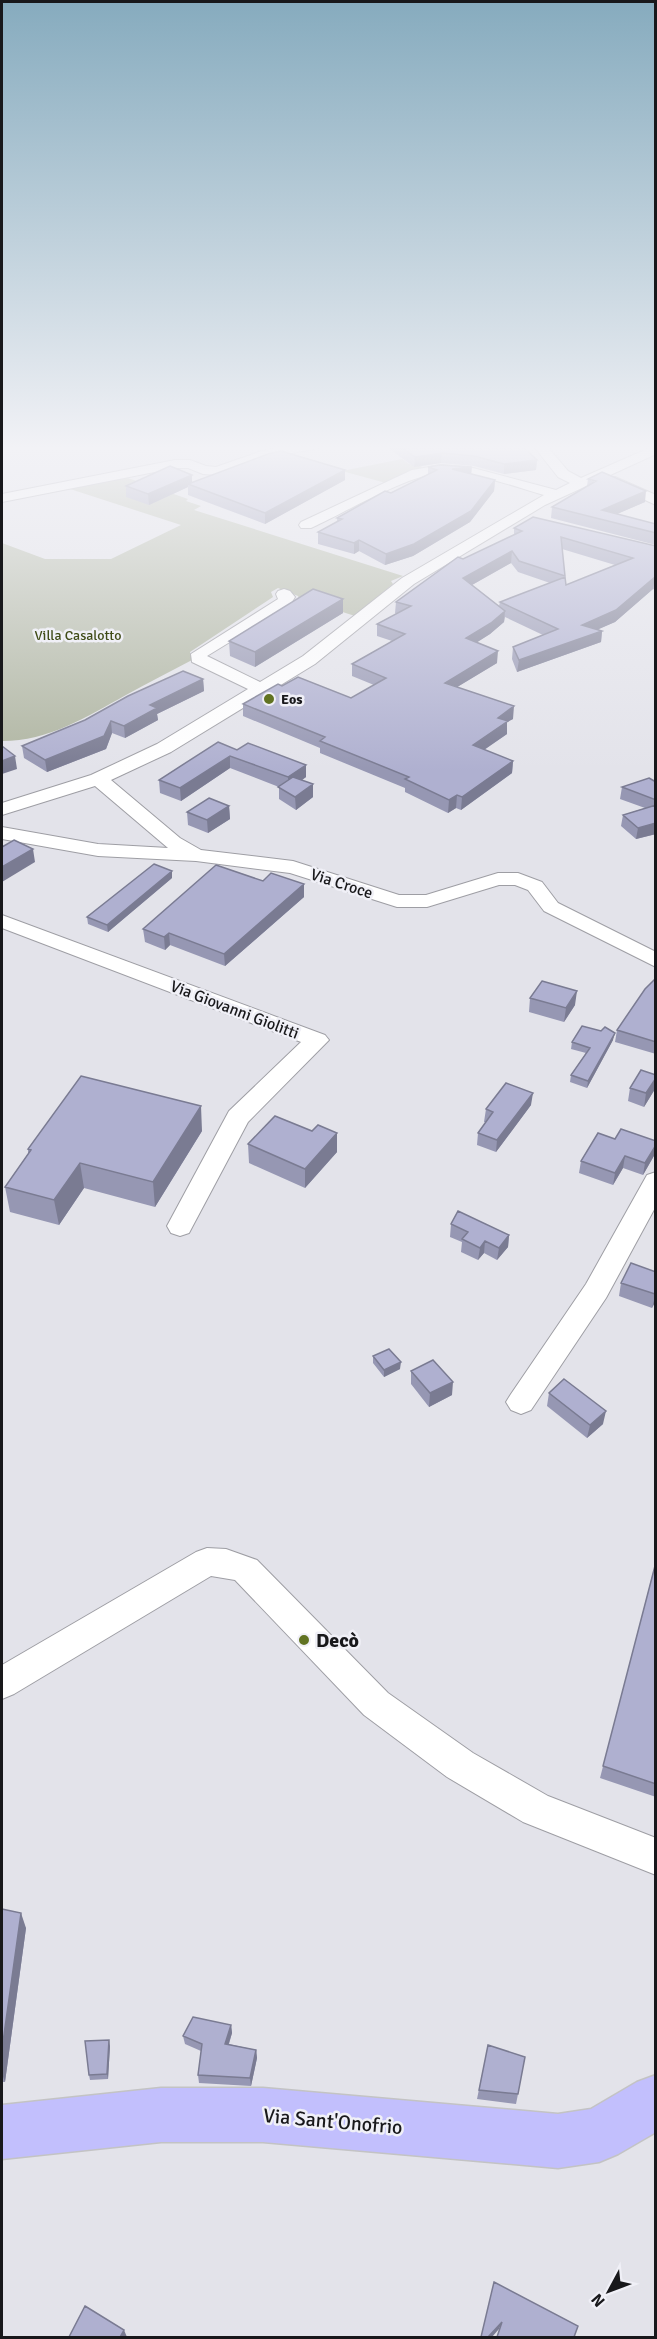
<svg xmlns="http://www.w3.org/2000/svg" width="657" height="2339" font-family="Signika,sans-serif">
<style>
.green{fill:#afb5a1}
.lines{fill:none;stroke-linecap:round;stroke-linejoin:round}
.minor-casing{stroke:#9e9ea4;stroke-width:2}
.major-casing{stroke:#c3c3c4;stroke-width:3}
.minor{fill:#fff;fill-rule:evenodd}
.major{fill:#c2bffd;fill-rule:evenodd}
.wall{fill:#9697b3;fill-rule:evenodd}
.shaded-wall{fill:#7a7b92}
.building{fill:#afb0d0;stroke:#7a7b92;stroke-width:1.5}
.poi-dot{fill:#617322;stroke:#f0f0f7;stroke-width:2}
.labels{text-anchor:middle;stroke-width:5;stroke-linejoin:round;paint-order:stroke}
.far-park-label{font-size:14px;fill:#404c18;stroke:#f0f0f7}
.far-poi-label{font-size:14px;font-weight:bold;fill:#18181b;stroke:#f0f0f7;text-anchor:start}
.street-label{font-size:16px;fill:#18181b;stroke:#f0f0f7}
.near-poi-label{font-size:20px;font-weight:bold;fill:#18181b;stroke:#f0f0f7;text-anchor:start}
.near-street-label{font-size:20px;fill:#18181b;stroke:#f0f0f7}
</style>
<rect width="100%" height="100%" fill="#e3e3ea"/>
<!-- green -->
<path class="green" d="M402 459 409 464 417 462 422 467 386 483 342 471Z
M125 477 188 499 186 501 201 506 194 510 403 576 391 581 393 584 355 616 299 598 298 596 278 588 271 592 273 597 267 601 190 652 192 660C170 672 147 683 126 695 86 717 49 741 2 741V543L45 559H111L181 525 67 488Z"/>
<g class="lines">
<defs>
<path id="minor" d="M296 444H325L319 448 270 457 217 475 203 474 188 468H175L2 502V494L175 460H190L206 466 216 467 262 451Z
M532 444H545L568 471 581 478 656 445V454L545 505 414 584 315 664 171 752 111 780 180 838 201 850 293 861 399 895H426L498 873H518L542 882 558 903 656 952V967L544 911 528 890 515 885H499L427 907H397L290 873 196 861 98 856 2 839V827L98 844 168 848 95 786 2 815V803L91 775 157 744 248 689 192 662 191 654 278 599 276 594 278 591 284 589 290 591 295 597 290 605 207 656 260 682 303 656 402 578 544 495C511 486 473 470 439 473 406 476 344 513 311 528H301L299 525 301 522 412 470 441 465 473 468 556 490 570 483 558 477Z
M615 477 656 495V505L610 484 608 481 610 478Z
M2 915 325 1035 329 1040 248 1122 189 1233 180 1236 171 1233 167 1226 229 1111 301 1042 2 928Z
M656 1172V1206L606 1298 531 1410 521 1414 511 1410 506 1402 511 1394 586 1284 647 1175Z
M207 1548 226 1549 257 1560 388 1693 473 1753 548 1796 656 1838V1875L523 1822 447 1777 364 1715 235 1580 211 1576 14 1694 2 1699V1665L196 1552Z"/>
<path id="major" d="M656 2075V2132L618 2154 599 2162 558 2168 263 2142H161L2 2159V2105L161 2088H263L558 2114 591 2109 637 2082Z"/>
</defs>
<!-- minor casing -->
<use href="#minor" class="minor-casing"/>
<!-- major casing -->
<use href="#major" class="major-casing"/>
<!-- minor -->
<use href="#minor" class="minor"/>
<!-- major -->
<use href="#major" class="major"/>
</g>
<!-- wall -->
<path class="wall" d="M383 444H520L537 460 536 470 504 474 474 466 441 463 414 467Z
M428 467 471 474 495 480 494 491 470 522 413 556 385 565 359 551 354 554 318 544V532L337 522V518L428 475Z
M345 470V480L265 524 188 495V487L149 505 126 497V486L192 483Z
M588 479 645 502 617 514 656 524V545L551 518 552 507 587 486Z
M514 528 656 546V590L653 589 615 622 598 629 602 631 601 642 517 672 512 659 513 647 543 635 505 617 504 622 490 634 477 642 497 663 457 687 513 719 507 722V734L484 750 513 761 512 773 461 810 456 808 448 813 405 792V788L320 753V748L243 716V704L282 686 351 698 374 685 352 676V664L392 641 377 636V624L396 614 395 613 396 602 463 559 514 535ZM562 549 615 565H616L566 585ZM511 563 518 572 550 583 500 602 499 606 472 585Z
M343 599V613L255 667 230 656 229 641Z
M203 679 204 691 157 714 158 720 125 738 112 733 106 749 47 772 24 758 22 746Z
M237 750 306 765V777L302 780 313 797 296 810 279 799V787L230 768 181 801 160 793 159 780Z
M656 782V834L636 839 621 826 623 815 645 808 620 799 622 787Z
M229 806 230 819 208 833 188 825 187 812Z
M172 878 108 932 88 924 87 917Z
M263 881 304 884V897L225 966 170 945 165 950 145 942 143 929Z
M656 978V1054L615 1042 617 1030Z
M530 998 575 1005 564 1022 529 1012Z
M601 1031 613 1040 587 1088 570 1082 571 1075 586 1053 571 1049 572 1042Z
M656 1075 655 1089 644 1107 628 1101 630 1088Z
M531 1105 496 1152 477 1145 478 1133 486 1122H484L486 1109Z
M202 1131 155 1207 84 1188 59 1225 10 1212 5 1187 28 1154V1149Z
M312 1131 337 1133V1152L305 1188 249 1163 248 1144Z
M598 1133 655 1154 643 1175 623 1168 613 1185 579 1173 581 1161Z
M451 1224 509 1235 508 1247 497 1260 484 1253 478 1260 461 1252 462 1242 450 1237Z
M656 1272V1300L652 1308 619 1296 621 1283Z
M373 1356 400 1369 384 1377 373 1363Z
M411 1371 452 1395 429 1407 411 1384Z
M549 1393 603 1424 587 1438 547 1406Z
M656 1561V1797L600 1778Z
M2 1909 26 1928 5 2082H2Z
M231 2025 232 2033 229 2044 256 2050 257 2058 251 2086 199 2083 198 2075 201 2051 185 2044 183 2036Z
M488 2045 518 2094 516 2104 477 2099Z
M110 2046 108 2079 90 2080 89 2075Z"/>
<!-- shaded-wall -->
<path class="shaded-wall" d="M442 453 441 463 414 467 415 457Z
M537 460 536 470 504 474V464Z
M472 467 471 477 452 469Z
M345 470V480L265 524V513Z
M192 475V485L188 484V487L149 505 148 494Z
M495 480 494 491 470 522 413 556 385 565 386 554Z
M646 491 645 502 603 520 602 510Z
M359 540V551L354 554V543Z
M512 551 511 563 463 590V578Z
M655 577 653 589 615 622 581 637 582 625Z
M343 599V613L255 667V652Z
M505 611 504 622 490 634 465 650 466 638Z
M602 631 601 642 517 672 519 660Z
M498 651 497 663 444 695 445 683Z
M203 679 204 691 157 714 158 720 125 738 124 726 150 705Z
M514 706 513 719 507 722V734L472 758 473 745 498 718Z
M111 721 112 733 106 749 47 772 45 760Z
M15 756 17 769 2 774V761Z
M230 756V768L181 801 180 788Z
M513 761 512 773 461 810 462 797Z
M306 765V777L288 790V777Z
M313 784V797L296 810 295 797Z
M457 795 456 808 448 813 449 800Z
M229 806 230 819 208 833 207 820Z
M656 823V834L636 839 638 828Z
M33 849 35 862 2 882V867Z
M172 871V878L108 932 107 925Z
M304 884V897L225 966 224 954Z
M169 933 170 945 165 950 164 937Z
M577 991 575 1005 564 1022 566 1008Z
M615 1033 613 1040 587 1088 588 1081Z
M656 1078 655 1089 644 1107 646 1093Z
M533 1093 531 1105 496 1152 497 1140Z
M201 1106 202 1131 155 1207 153 1182Z
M337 1133V1152L305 1188V1169Z
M656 1145 655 1154 643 1175 645 1163Z
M625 1156 623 1168 613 1185 615 1173Z
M80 1163 84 1188 59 1225 54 1200Z
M509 1235 508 1247 497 1260 499 1248Z
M485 1241 484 1253 478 1260 480 1248Z
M656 1293V1300L652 1308Z
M401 1362 400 1369 384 1377V1370Z
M453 1382 452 1395 429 1407 430 1393Z
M606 1411 603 1424 587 1438 590 1425Z
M21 1913 26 1928 5 2082 2 2074V2049Z
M231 2025 232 2033 226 2052 225 2044Z
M109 2040 110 2046 108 2079 107 2074Z
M256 2050 257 2058 251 2086 250 2078Z
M502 2322 499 2329 492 2337H488Z
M124 2330 127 2337H120Z"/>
<!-- building -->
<path class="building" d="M397 444H520L537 460 504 464 474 456 442 453 415 457Z
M281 451 345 470 265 513 188 484 268 454Z
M440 465 472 467 452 469 495 480 471 511 414 544 386 554 359 540 354 543 318 532 342 519 337 518 385 491 391 493 437 470 428 467Z
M170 466 192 475 148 494 126 486Z
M602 472 646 491 602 510 656 524V533L552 507 596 481 588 479Z
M533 517 656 546V578L655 577 616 610 582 625 602 631 519 660 513 647 558 629 500 602 565 577 566 585 633 558 561 537 565 576 519 561 512 551 463 578 505 611 491 623 466 638 498 651 445 683 514 706 498 718 508 721 473 745 513 761 462 797 457 795 449 800 405 779 409 777 320 741 325 737 243 704 278 684 282 686 298 677 351 698 386 678 352 664 405 634 377 624 411 606 396 602 458 557 463 559 522 531 514 528Z
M313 589 343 599 255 652 229 641Z
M183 671 203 679 150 705 157 708 124 726 111 721 104 736 45 760 22 746 85 720 128 696Z
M218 742 237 750 248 743 306 765 288 777 230 756 180 788 159 780Z
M2 746 15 756 2 761Z
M293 777 313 784 295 797 278 787Z
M649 778 656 782V800L622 787Z
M209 798 229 806 207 820 187 812Z
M656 805V823L638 828 623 815Z
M14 840 33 849 2 867V847Z
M154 864 172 871 107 925 87 917Z
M216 865 263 881 271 873 304 884 224 954 169 933 164 937 143 929Z
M656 978V1042L617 1030 645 989Z
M542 981 577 991 566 1008 530 998Z
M582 1026 601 1031 605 1027 615 1033 588 1081 571 1075 590 1048 572 1042Z
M641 1070 656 1075V1078L646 1093 630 1088Z
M81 1076 201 1106 153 1182 80 1163 54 1200 5 1187 31 1150 28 1149Z
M506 1083 533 1093 497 1140 478 1133 493 1112 486 1109Z
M275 1116 312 1131 318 1125 337 1133 305 1169 248 1144Z
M621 1129 656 1141V1145L645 1163 625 1156 615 1173 581 1161 598 1133 615 1139Z
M458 1211 509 1235 499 1248 485 1241 480 1248 462 1239 468 1232 451 1224Z
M631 1263 656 1272 655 1294 621 1283Z
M389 1349 401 1362 384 1370 373 1356Z
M433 1360 453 1382 430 1393 411 1371Z
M564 1379 606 1411 590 1425 549 1393Z
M656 1562V1784L603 1766Z
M2 1909 21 1913 2 2049Z
M193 2017 231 2025 225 2044 256 2050 250 2078 198 2075 202 2044 183 2036Z
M109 2040 107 2074 89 2075 85 2041Z
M488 2045 525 2057 518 2094 479 2090Z
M494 2282 578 2326 574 2337H497L502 2322 488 2337H481Z
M85 2306 124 2330 120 2337H69Z"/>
<!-- sky -->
<linearGradient id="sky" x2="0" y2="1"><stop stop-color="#86abbe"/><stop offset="0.58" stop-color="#f2f2f6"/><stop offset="1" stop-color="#f2f2f6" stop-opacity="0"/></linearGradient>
<rect width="657" height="772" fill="url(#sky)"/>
<!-- markers -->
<g class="poi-dot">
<circle cx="269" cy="699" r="6"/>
<circle cx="304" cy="1640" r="6"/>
</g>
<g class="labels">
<!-- far-park labels -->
<g class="far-park-label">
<text x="78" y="640">Villa Casalotto</text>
</g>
<!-- far-poi labels -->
<g class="far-poi-label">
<text x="281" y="704">Eos</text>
</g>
<!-- street labels -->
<g class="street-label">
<text transform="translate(342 883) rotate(18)" y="6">Via Croce</text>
<text transform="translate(235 1009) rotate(21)" y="6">Via Giovanni Giolitti</text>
</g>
<!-- near-poi labels -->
<g class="near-poi-label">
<text x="316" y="1647">Decò</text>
</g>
<!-- near-street labels -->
<g class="near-street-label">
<text transform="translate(333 2121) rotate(5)" y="7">Via Sant'Onofrio</text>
</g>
</g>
<!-- border -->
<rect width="657" height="2339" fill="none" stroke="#18181b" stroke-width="6"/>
<!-- north arrow -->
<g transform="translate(609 2291) rotate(229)" stroke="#f0f0f7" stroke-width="4.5" paint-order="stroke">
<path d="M0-4.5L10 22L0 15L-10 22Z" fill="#18181b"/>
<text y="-9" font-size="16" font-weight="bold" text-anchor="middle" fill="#18181b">N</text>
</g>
</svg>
